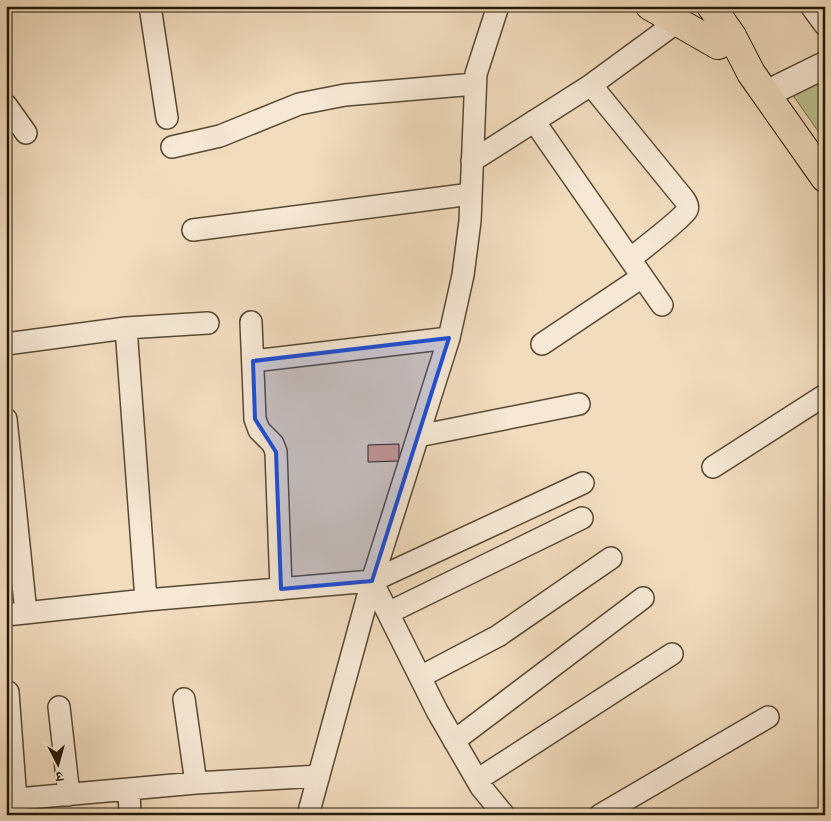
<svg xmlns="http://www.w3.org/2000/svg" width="831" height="821" font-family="'IM FELL Double Pica','Noto Serif Devanagari',serif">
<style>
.green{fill:#bcc090;stroke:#706c4a}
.building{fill:#e5a587;stroke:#251805}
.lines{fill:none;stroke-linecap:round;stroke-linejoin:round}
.minor-casing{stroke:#584933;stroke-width:24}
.tertiary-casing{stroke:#584933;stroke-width:29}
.primary-casing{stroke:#251805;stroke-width:30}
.minor{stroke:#f6e8d5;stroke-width:21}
.tertiary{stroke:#f6e8d5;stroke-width:26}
.primary{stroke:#f1dcbe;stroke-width:28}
.marked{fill:#1d4ed8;fill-opacity:0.2;stroke:#1d4ed8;stroke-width:4;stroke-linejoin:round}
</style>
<rect width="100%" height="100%" fill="#f1dcbe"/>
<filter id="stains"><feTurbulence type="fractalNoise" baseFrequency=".004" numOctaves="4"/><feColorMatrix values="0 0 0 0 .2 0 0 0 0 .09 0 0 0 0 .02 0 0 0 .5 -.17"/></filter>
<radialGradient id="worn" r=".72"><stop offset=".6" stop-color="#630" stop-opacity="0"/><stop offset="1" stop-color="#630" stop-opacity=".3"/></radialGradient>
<!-- green -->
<path class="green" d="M825 68V141L792 94Z"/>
<!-- building -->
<path class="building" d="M399 444V461L368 462V445Z"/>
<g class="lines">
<defs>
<path id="minor" d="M150 6 167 118
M811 6 825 25
M591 85 684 199C686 202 689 206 687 210 683 218 640 251 630 259
M6 105 26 133
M534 121 662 305
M172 147 220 136 299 104 345 95 475 84
M472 161 591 85 677 22
M193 230 471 194
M251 322 255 419 259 430 273 444 276 452 281 589
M126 328 146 600
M6 344 126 328 208 323
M542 344 642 277
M253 361 449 338
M6 419 26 613
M418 436 579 404
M713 467 825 395
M372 581 583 483
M388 613 582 518
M6 615 146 600 372 581 437 711 481 787 504 815
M420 677 498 636 611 558
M8 692 17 815
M184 699 196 783
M59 707 69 795
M454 741 643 598
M477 780 672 654
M129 789 130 815
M6 800 196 783 319 776
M308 815 372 581 449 338 463 275 470 221 476 74 498 6
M600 815 768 717"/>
<path id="tertiary" d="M766 94 825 65"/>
<path id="primary" d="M650 6 718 45
M711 6 732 36 751 73 825 178"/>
</defs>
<!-- minor casing -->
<use href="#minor" class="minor-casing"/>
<!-- tertiary casing -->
<use href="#tertiary" class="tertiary-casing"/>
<!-- primary casing -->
<use href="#primary" class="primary-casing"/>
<!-- minor -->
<use href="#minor" class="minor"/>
<!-- tertiary -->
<use href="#tertiary" class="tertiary"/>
<!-- primary -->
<use href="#primary" class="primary"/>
</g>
<!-- marked area -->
<path class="marked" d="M449 338 372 581 281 589 276 452 255 419 253 361Z"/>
<!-- margin -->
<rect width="831" height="821" fill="none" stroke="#f1dcbe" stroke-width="25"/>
<rect x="8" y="8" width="816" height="806" fill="none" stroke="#251805" stroke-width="2.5"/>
<rect x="12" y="12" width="806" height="796" fill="none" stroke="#251805"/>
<!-- north arrow -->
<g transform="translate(58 764) rotate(174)" stroke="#f6e8d5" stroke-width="4" paint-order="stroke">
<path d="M0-4L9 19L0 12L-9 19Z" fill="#251805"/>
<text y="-8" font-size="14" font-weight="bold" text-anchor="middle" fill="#251805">उ</text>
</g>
<rect width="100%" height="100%" filter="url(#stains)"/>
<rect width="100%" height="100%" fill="url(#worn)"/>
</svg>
